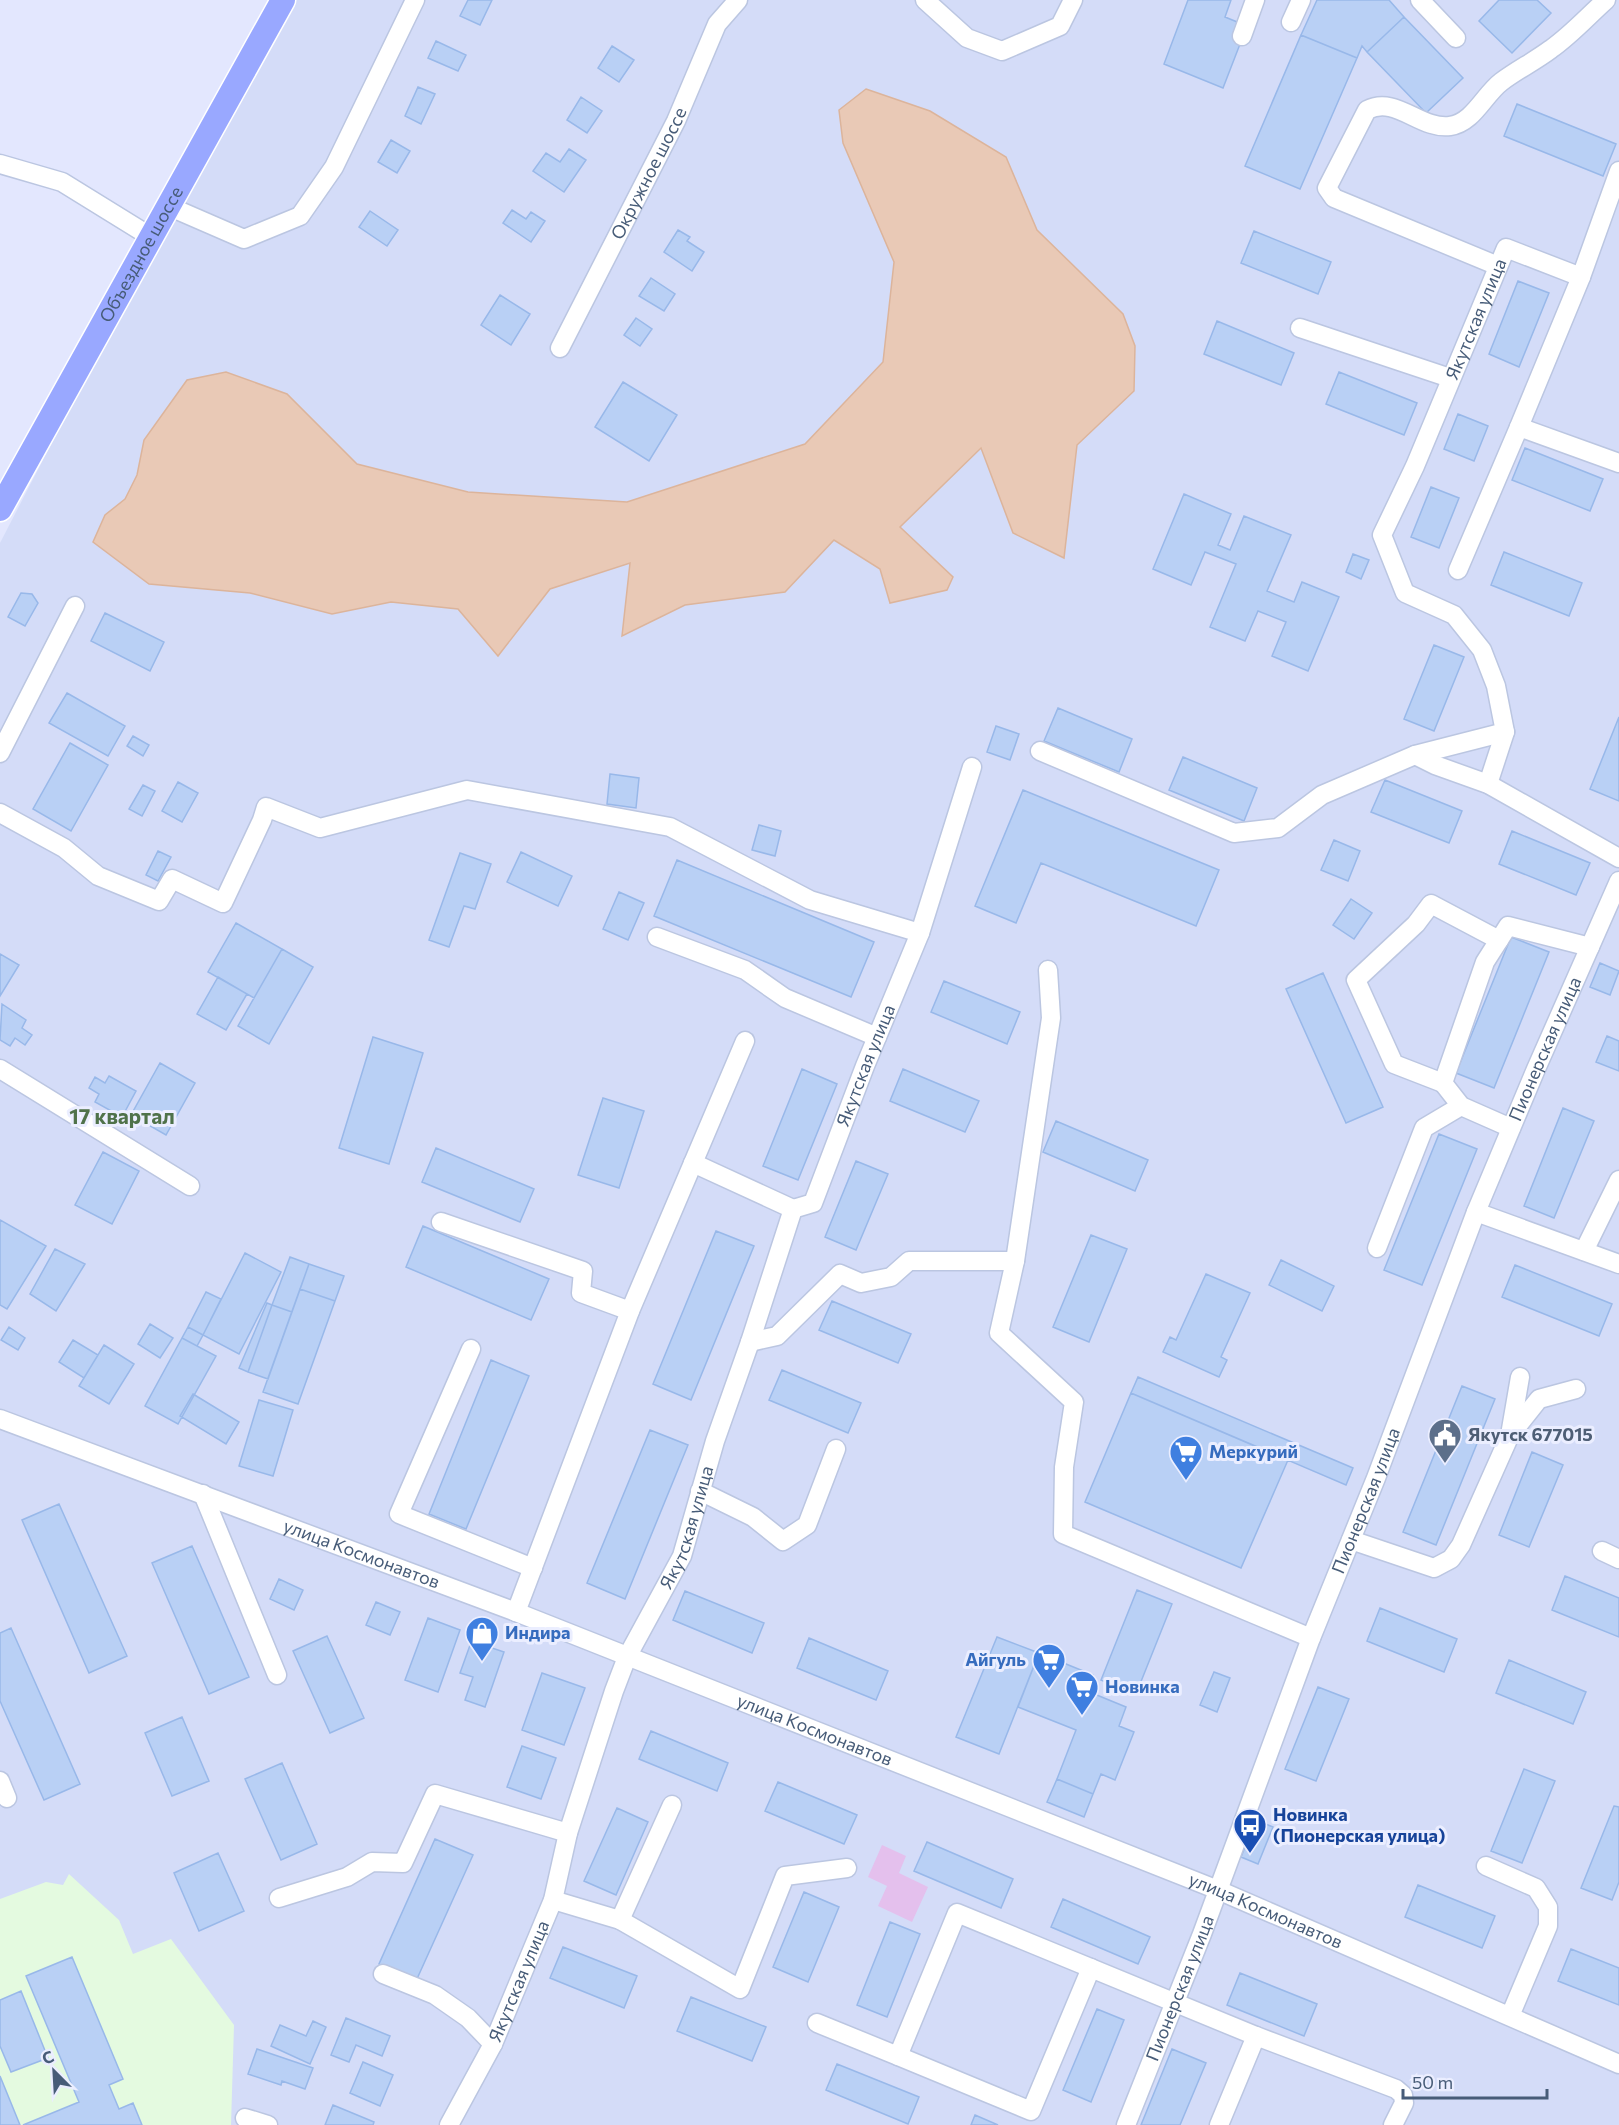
<svg xmlns="http://www.w3.org/2000/svg" width="1619" height="2125" font-family="Commissioner,sans-serif">
<style>
.residential{fill:#d4dcf8}
.education{fill:#e4fae0}
.green{fill:#e4c0ed}
.water{fill:#e9c9b6;stroke:#dcb49b;stroke-width:1.5}
.building{fill:#b9d0f5;stroke:#98b8e9;stroke-width:1.5}
.lines{fill:none;stroke-linecap:round;stroke-linejoin:round}
.minor-casing{stroke:#bbc6e1;stroke-width:21}
.major-casing{stroke:#fff;stroke-width:27}
.minor{stroke:#fff;stroke-width:18}
.major{stroke:#99a8ff;stroke-width:24}
.labels{text-anchor:middle;stroke-width:6;stroke-linejoin:round;paint-order:stroke}
.street-label{font-size:18px;fill:#475c78;stroke:#ebeeff}
.service-label{font-size:18px;font-weight:bold;fill:#4e5e75;stroke:#ebeeff;text-anchor:start}
.shop-label{font-size:18px;font-weight:bold;fill:#366cbe;stroke:#ebeeff;text-anchor:start}
.transit-label{font-size:18px;font-weight:bold;fill:#164399;stroke:#ebeeff;text-anchor:start}
.quarter-label{font-size:21px;font-weight:bold;fill:#4f724a;stroke:#ebeeff}
</style>
<rect width="100%" height="100%" fill="#e3e7fe"/>
<!-- residential -->
<path class="residential" d="M281 0H1619V2125H0V543Z"/>
<!-- education -->
<path class="education" d="M69 1874 119 1920 133 1954 171 1939 234 2025 231 2125H0V1899L46 1882 63 1885Z"/>
<!-- green -->
<path class="green" d="M882 1845 906 1856 899 1873 928 1887 912 1922 878 1906 887 1886 868 1877Z"/>
<!-- water -->
<path class="water" d="M866 89 930 111 1006 157 1037 230 1123 314 1135 346 1134 391 1077 445 1064 558 1013 533 981 448 900 527 953 577 947 590 890 603 880 569 834 540 785 592 685 605 622 636 630 563 550 589 498 656 458 609 391 602 332 614 250 593 149 584 93 542 105 515 125 499 137 475 144 440 187 380 226 372 287 394 357 464 468 492 627 502 805 444 883 362 894 262 843 143 839 110Z"/>
<!-- building -->
<path class="building" d="M468 0H492L480 25 460 16Z
M1188 0H1231L1225 17 1247 26 1223 88 1164 64Z
M1317 0H1389L1404 17 1367 52 1362 46 1357 58 1301 35Z
M1499 0H1537L1551 13 1512 53 1479 21Z
M1404 17 1463 78 1426 113 1367 52Z
M1301 35 1357 58 1300 189 1245 166Z
M436 41 466 55 458 71 428 58Z
M612 46 634 60 619 82 598 68Z
M418 87 435 94 421 124 405 116Z
M581 97 602 111 587 133 567 120Z
M1517 104 1616 144 1603 176 1504 136Z
M391 140 410 151 397 173 378 162Z
M569 149 586 160 564 192 533 171 546 153 560 162Z
M512 210 526 219 531 212 545 221 531 242 503 223Z
M370 211 398 230 387 246 359 227Z
M678 230 690 237 687 241 704 252 692 271 664 252Z
M1254 231 1331 262 1318 294 1241 263Z
M651 278 675 294 664 311 639 296Z
M1518 281 1549 293 1519 367 1489 354Z
M500 295 530 314 511 345 481 325Z
M636 318 652 329 640 346 624 335Z
M1217 321 1294 353 1281 385 1204 354Z
M1339 372 1417 403 1404 435 1326 404Z
M623 382 677 415 649 461 595 427Z
M1458 414 1488 426 1474 461 1444 449Z
M1525 448 1603 479 1590 511 1512 480Z
M1431 487 1459 498 1439 548 1411 537Z
M1184 494 1231 514 1218 545 1230 550 1244 516 1291 535 1267 591 1294 602 1302 582 1339 597 1308 671 1272 656 1286 622 1258 611 1245 641 1210 627 1236 564 1205 552 1191 585 1153 569Z
M1504 552 1582 583 1569 616 1491 585Z
M1353 554 1369 560 1361 579 1346 572Z
M21 593 32 594 38 603 25 626 8 617Z
M105 613 164 642 150 671 91 641Z
M1434 645 1464 657 1434 731 1404 719Z
M67 693 125 726 108 756 49 723Z
M1058 708 1132 739 1119 772 1044 741Z
M1619 717V801L1590 789Z
M996 726 1019 734 1010 760 987 752Z
M133 736 149 745 143 756 127 746Z
M70 743 108 765 71 831 33 809Z
M1183 757 1257 788 1244 821 1169 790Z
M610 774 639 778 636 808 607 804Z
M1385 780 1462 811 1449 843 1371 812Z
M178 782 198 793 182 822 162 811Z
M143 785 155 791 142 816 129 809Z
M1023 790 1219 870 1196 926 1041 863 1016 923 975 906Z
M759 825 781 831 775 856 752 850Z
M1512 831 1590 863 1576 895 1499 864Z
M1334 840 1360 851 1348 881 1321 870Z
M158 851 171 857 158 881 146 875Z
M521 852 572 876 558 906 507 882Z
M460 853 491 864 475 909 464 906 449 947 429 940Z
M677 860 874 942 851 997 654 916Z
M619 892 644 903 628 940 603 929Z
M1351 899 1372 913 1354 939 1333 925Z
M236 923 282 949 254 998 208 972Z
M1511 937 1549 952 1494 1088 1456 1073Z
M282 949 313 967 269 1044 238 1026Z
M0 954 19 965 0 996Z
M1600 963 1619 971 1610 995 1590 987Z
M1323 973 1383 1107 1346 1123 1286 989Z
M218 977 247 994 226 1030 197 1014Z
M944 981 1020 1012 1007 1044 931 1012Z
M2 1004 26 1020 22 1028 32 1035 25 1045 15 1038 10 1046 0 1040Z
M1607 1036 1619 1041V1071L1596 1062Z
M373 1037 423 1053 389 1164 339 1148Z
M160 1063 195 1083 166 1135 131 1115Z
M802 1069 837 1084 798 1180 763 1166Z
M903 1069 979 1101 965 1132 890 1101Z
M109 1076 136 1091 122 1117 95 1102 99 1094 89 1088 95 1077 105 1083Z
M603 1098 644 1111 619 1188 578 1175Z
M1563 1108 1594 1121 1554 1218 1524 1206Z
M1056 1121 1148 1160 1135 1191 1043 1152Z
M1439 1134 1477 1149 1422 1285 1384 1270Z
M436 1148 534 1189 520 1222 422 1182Z
M103 1152 139 1171 112 1224 75 1205Z
M856 1161 888 1174 856 1250 825 1237Z
M0 1220 46 1246 7 1309 0 1305Z
M423 1226 549 1279 531 1320 406 1267Z
M716 1231 754 1246 691 1400 653 1384Z
M1091 1235 1127 1249 1089 1342 1053 1327Z
M55 1249 85 1264 56 1311 30 1294Z
M245 1253 281 1272 239 1354 203 1335Z
M290 1257 309 1264 292 1312 272 1305Z
M1281 1260 1334 1286 1322 1311 1269 1285Z
M309 1264 344 1276 335 1301 300 1289Z
M1515 1265 1612 1304 1599 1336 1502 1297Z
M1206 1274 1250 1293 1221 1357 1227 1360 1219 1377 1163 1352 1170 1337 1176 1340Z
M300 1289 335 1301 298 1404 263 1392Z
M206 1292 221 1299 203 1335 188 1327Z
M832 1301 911 1334 898 1363 819 1330Z
M267 1303 272 1305 248 1372 239 1368Z
M272 1305 292 1312 268 1379 248 1372Z
M150 1324 173 1338 160 1358 138 1344Z
M9 1327 25 1338 18 1350 1 1340Z
M188 1327 203 1335 197 1346 182 1338Z
M182 1338 216 1356 178 1424 145 1406Z
M73 1340 98 1355 84 1378 59 1362Z
M104 1345 134 1364 109 1404 79 1386Z
M491 1360 529 1376 466 1529 429 1514Z
M782 1370 861 1403 848 1433 769 1400Z
M1138 1377 1353 1468 1346 1485 1131 1393Z
M1462 1386 1495 1399 1436 1545 1403 1532Z
M1131 1393 1288 1460 1241 1568 1085 1502Z
M193 1394 239 1422 226 1444 180 1416Z
M259 1400 293 1410 273 1476 239 1466Z
M650 1430 688 1445 625 1599 587 1583Z
M1532 1452 1563 1465 1529 1547 1499 1535Z
M59 1504 127 1656 89 1673 22 1520Z
M192 1546 249 1677 209 1694 152 1563Z
M1565 1576 1619 1598V1637L1552 1610Z
M279 1579 303 1590 294 1610 270 1599Z
M1137 1590 1172 1604 1136 1694 1101 1680Z
M685 1591 764 1623 752 1653 673 1620Z
M376 1602 400 1612 390 1635 366 1625Z
M1380 1608 1457 1639 1444 1672 1367 1641Z
M428 1618 460 1630 438 1692 405 1680Z
M11 1628 80 1784 44 1800 0 1701V1633Z
M327 1636 364 1718 330 1733 293 1651Z
M473 1637 484 1640 483 1645 504 1652 485 1707 465 1700 473 1677 460 1673Z
M997 1637 1039 1653 999 1754 956 1737Z
M809 1638 888 1671 876 1700 797 1668Z
M1039 1653 1093 1675 1087 1691 1126 1707 1119 1726 1134 1732 1115 1780 1101 1774 1093 1794 1057 1779 1076 1730 1018 1707Z
M1509 1660 1586 1692 1573 1724 1496 1693Z
M1214 1672 1230 1678 1217 1712 1200 1705Z
M542 1673 585 1688 564 1745 522 1730Z
M1318 1687 1349 1699 1316 1781 1285 1769Z
M182 1717 209 1781 172 1796 145 1733Z
M651 1731 728 1763 717 1791 639 1759Z
M522 1746 556 1758 541 1799 507 1787Z
M282 1763 317 1844 281 1860 245 1779Z
M1524 1769 1555 1781 1522 1863 1491 1851Z
M1057 1779 1093 1794 1084 1817 1047 1802Z
M778 1782 857 1815 844 1844 765 1811Z
M1614 1806 1619 1807V1882L1612 1900 1581 1888Z
M617 1808 648 1822 616 1895 584 1881Z
M1256 1820 1273 1827 1258 1864 1241 1857Z
M435 1839 473 1855 416 1981 379 1964Z
M927 1842 1013 1879 1001 1908 914 1871Z
M218 1853 244 1911 199 1931 174 1873Z
M1418 1885 1495 1916 1482 1948 1405 1917Z
M804 1892 839 1907 808 1982 773 1967Z
M1063 1899 1150 1937 1138 1964 1051 1927Z
M890 1922 920 1934 887 2017 857 2005Z
M563 1947 637 1976 624 2008 550 1978Z
M1571 1949 1619 1968V2005L1558 1981Z
M72 1957 123 2079 109 2085 119 2109 133 2103 142 2125H23L79 2102 26 1976Z
M1240 1973 1317 2004 1304 2036 1227 2005Z
M21 1991 48 2058 11 2072 0 2046V2000Z
M691 1997 766 2027 752 2061 677 2031Z
M1097 2009 1124 2020 1091 2102 1063 2090Z
M346 2018 390 2036 382 2056 356 2045 349 2062 331 2055Z
M313 2021 326 2027 310 2064 271 2046 280 2025 306 2036Z
M257 2049 313 2068 305 2089 282 2081 281 2085 248 2074Z
M1172 2049 1206 2063 1180 2125H1141Z
M363 2062 393 2075 380 2106 350 2093Z
M837 2064 919 2097 908 2124 826 2090Z
M0 2076 20 2125H0Z
M333 2105 374 2122 373 2125H325Z
M975 2115 998 2125H971Z"/>
<g class="lines">
<defs>
<g id="minor">
<path d="M925 0 967 38 1002 51 1060 26 1073 0"/>
<path d="M1420 0 1456 38"/>
<path d="M1291 22 1301 0"/>
<path d="M1242 36 1255 0"/>
<path d="M0 164 62 182 151 237"/>
<path d="M168 206 244 239 300 216 334 167 415 0"/>
<path d="M1498 266 1334 198 1327 188 1367 110C1396 95 1420 130 1450 126 1473 123 1484 95 1501 82 1517 70 1535 61 1551 49 1571 35 1588 16 1606 0"/>
<path d="M1581 277 1519 427 1619 463"/>
<path d="M1300 328 1450 378"/>
<path id="s1" d="M560 348 676 121 717 24 738 0"/>
<path d="M1458 570 1519 427"/>
<path id="s2" d="M1040 751 1234 833 1278 828 1322 795 1415 755 1505 732 1496 686 1482 650 1454 615 1405 593 1382 535 1415 466 1506 248 1581 277 1619 171"/>
<path d="M0 753 75 606"/>
<path d="M1415 755 1435 765 1488 784 1619 858"/>
<path d="M1488 784 1505 732"/>
<path d="M0 813 64 848 98 876 159 901 172 879 223 903 262 820 266 807 320 828 467 790 670 827 810 900 920 933 972 767"/>
<path d="M657 937 745 970 785 998 877 1037"/>
<path d="M0 1069 190 1186"/>
<path d="M1443 1083 1394 1064 1356 980 1416 924 1431 904 1499 940"/>
<path d="M1511 1128 1461 1106 1443 1083 1485 962 1508 926 1590 947"/>
<path d="M693 1163 793 1209"/>
<path d="M1476 1212 1619 1264"/>
<path d="M441 1222 583 1271 581 1293 630 1311"/>
<path d="M1377 1248 1424 1128 1461 1106"/>
<path d="M1584 1251 1619 1180"/>
<path d="M1015 1261 999 1333 1074 1402 1064 1467 1063 1534 1311 1638"/>
<path d="M750 1342 777 1336 840 1274 861 1283 891 1277 909 1261H1015L1051 1018 1048 970"/>
<path d="M471 1349 399 1514 533 1568"/>
<path id="s3" d="M0 1419 516 1612 1218 1890 1619 2064"/>
<path d="M1511 1434 1539 1399 1576 1389"/>
<path d="M700 1491 753 1517 783 1541 807 1525 836 1449"/>
<path d="M203 1494 277 1675"/>
<path d="M1351 1540 1434 1568 1451 1559 1461 1545 1510 1435 1520 1377"/>
<path d="M1602 1551 1619 1559"/>
<path d="M516 1612 630 1311 745 1041"/>
<path d="M0 1781 7 1798"/>
<path d="M1486 1866 1536 1888 1548 1907V1926L1510 2016"/>
<path d="M279 1898 347 1877 372 1862 403 1863 435 1794 568 1833"/>
<path d="M553 1900 620 1920 740 1989 785 1876 847 1868"/>
<path d="M620 1920 672 1805"/>
<path d="M383 1974 435 1995 468 2018 493 2044"/>
<path d="M817 2023 898 2056 957 1913 1256 2036 1219 2125"/>
<path d="M1256 2036 1396 2089 1403 2095 1404 2103 1393 2125"/>
<path d="M898 2056 1031 2111 1091 1968"/>
<path d="M245 2118 268 2125"/>
<path id="s4" d="M449 2125 493 2044 553 1900 568 1833 614 1691 627 1657 682 1556 715 1441 750 1342 793 1209 813 1203 865 1066 920 933"/>
<path id="s5" d="M1126 2125 1202 1934 1311 1638 1376 1478 1476 1212 1536 1069 1619 881"/>
</g>
<g id="major">
<path id="s6" d="M0 509 283 0"/>
</g>
</defs>
<!-- minor casing -->
<use href="#minor" class="minor-casing"/>
<!-- major casing -->
<use href="#major" class="major-casing"/>
<!-- minor -->
<use href="#minor" class="minor"/>
<!-- major -->
<use href="#major" class="major"/>
</g>
<!-- icons -->
<defs>
<symbol id="civic-pin" viewBox="-11 -11 22 30"><path d="M0 17L-7.5 6A9.5 9.5 0 1 1 7.5 6Z" fill="#5c6f8a" stroke="#ebeeff"/><path d="M-.6-6.5H3V-4.5H.6V-3L4-1V1h2V6H-6V1h2V-1L-.6-3ZM-1.2 2.5V6h2.4V2.5Z" fill="#fff"/></symbol>
<symbol id="supermarket-pin" viewBox="-11 -11 22 30"><path d="M0 17L-7.5 6A9.5 9.5 0 1 1 7.5 6Z" fill="#3f7fe0" stroke="#ebeeff"/><path d="M-6-5.5h2.5l.6 2H6L4.5 2H-2.5L-4.4-4H-6ZM-1.5 3.2a1.3 1.3 0 1 0 .1 0ZM3 3.2a1.3 1.3 0 1 0 .1 0Z" fill="#fff"/></symbol>
<symbol id="shop-pin" viewBox="-11 -11 22 30"><path d="M0 17L-7.5 6A9.5 9.5 0 1 1 7.5 6Z" fill="#3f7fe0" stroke="#ebeeff"/><path d="M-5-2.5h2.3a2.7 3.5 0 0 1 5.4 0H5L5.5 6h-11ZM-1.5-2.5h3a1.5 2.3 0 0 0-3 0Z" fill="#fff"/></symbol>
<symbol id="bus-pin" viewBox="-11 -11 22 30"><path d="M0 17L-7.5 6A9.5 9.5 0 1 1 7.5 6Z" fill="#1a4fb4" stroke="#ebeeff"/><path d="M-5-6H5V4H4V6H2V4H-2V6H-4V4H-5ZM-3.5-4V0h7V-4ZM-3.5 1.2v1.5H-2V1.2ZM2 1.2v1.5H3.5V1.2Z" fill="#fff"/></symbol>
</defs>
<g fill-rule="evenodd">
<use href="#civic-pin" x="1426" y="1416" width="38" height="52"/>
<use href="#supermarket-pin" x="1167" y="1433" width="38" height="52"/>
<use href="#shop-pin" x="463" y="1614" width="38" height="52"/>
<use href="#supermarket-pin" x="1030" y="1641" width="38" height="52"/>
<use href="#supermarket-pin" x="1063" y="1668" width="38" height="52"/>
<use href="#bus-pin" x="1231" y="1806" width="38" height="52"/>
</g>
<g class="labels">
<!-- street labels -->
<g class="street-label">
<text dy="6" stroke="none"><textPath href="#s1" startOffset="196">Окружное шоссе</textPath></text>
<text dy="6" stroke="none"><textPath href="#s6" startOffset="291">Объездное шоссе</textPath></text>
<text dy="6" stroke="none"><textPath href="#s2" startOffset="986">Якутская улица</textPath></text>
<text dy="6" stroke="none"><textPath href="#s5" startOffset="1155">Пионерская улица</textPath></text>
<text dy="6" stroke="none"><textPath href="#s4" startOffset="1150">Якутская улица</textPath></text>
<text dy="6" stroke="none"><textPath href="#s5" startOffset="669">Пионерская улица</textPath></text>
<text dy="6" stroke="none"><textPath href="#s4" startOffset="646">Якутская улица</textPath></text>
<text dy="6" stroke="none"><textPath href="#s3" startOffset="386">улица Космонавтов</textPath></text>
<text dy="6" stroke="none"><textPath href="#s3" startOffset="872">улица Космонавтов</textPath></text>
<text dy="6" stroke="none"><textPath href="#s3" startOffset="1358">улица Космонавтов</textPath></text>
<text dy="6" stroke="none"><textPath href="#s4" startOffset="160">Якутская улица</textPath></text>
<text dy="6" stroke="none"><textPath href="#s5" startOffset="147">Пионерская улица</textPath></text>
</g>
<!-- service labels -->
<g class="service-label">
<text x="1468" y="1441">Якутск 677015</text>
</g>
<!-- shop labels -->
<g class="shop-label">
<text x="1209" y="1458">Меркурий</text>
<text x="505" y="1639">Индира</text>
<text x="1026" y="1666" text-anchor="end">Айгуль</text>
<text x="1105" y="1693">Новинка</text>
</g>
<!-- transit labels -->
<g class="transit-label">
<text x="1273" y="1821">Новинка<tspan x="1273" dy="21">(Пионерская улица)</tspan></text>
</g>
<!-- quarter labels -->
<g class="quarter-label">
<text x="122" y="1124">17 квартал</text>
</g>
</g>
<!-- north arrow -->
<g transform="translate(54 2071) rotate(336)" stroke="#ebeeff" stroke-width="4.5" paint-order="stroke">
<path d="M0-4.5L10 22L0 15L-10 22Z" fill="#475c78"/>
<text y="-9" font-size="16" font-weight="bold" text-anchor="middle" fill="#475c78">С</text>
</g>
<!-- scale -->
<path d="M1403 2089v9h144v-9" fill="none" stroke="#475c78" stroke-width="3"/>
<text x="1412" y="2089" font-size="18" fill="#475c78" stroke="#ebeeff" stroke-width="4.5" paint-order="stroke">50 m</text>
</svg>
